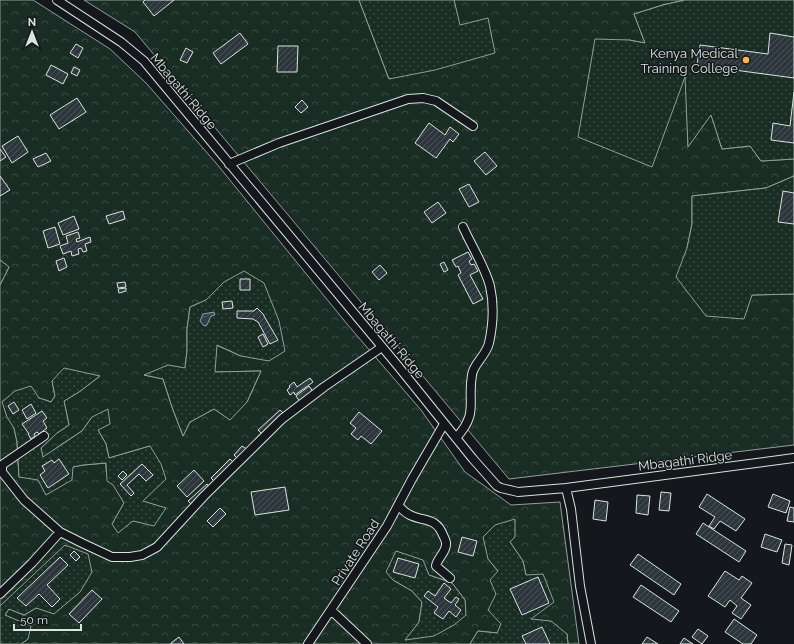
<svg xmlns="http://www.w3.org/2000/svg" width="794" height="644" font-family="Raleway,sans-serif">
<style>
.forest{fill:url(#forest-crowns);stroke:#939e99;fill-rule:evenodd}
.park{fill:url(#park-dots);stroke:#939e99}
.water{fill:url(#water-waves);stroke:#939e99}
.building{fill:url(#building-hatch);stroke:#d8e6dc}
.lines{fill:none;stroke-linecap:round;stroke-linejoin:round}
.minor-casing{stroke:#d8e6dc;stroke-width:10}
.minor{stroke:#14181c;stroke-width:8}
.poi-dot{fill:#ffb74d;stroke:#14181c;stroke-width:1.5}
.labels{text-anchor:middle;stroke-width:3;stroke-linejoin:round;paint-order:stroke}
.poi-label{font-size:13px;fill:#d8e6dc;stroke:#14181c;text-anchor:end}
.street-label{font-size:13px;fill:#d8e6dc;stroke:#14181c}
</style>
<defs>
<pattern id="forest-crowns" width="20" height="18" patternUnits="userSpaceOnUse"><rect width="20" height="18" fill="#1a2d24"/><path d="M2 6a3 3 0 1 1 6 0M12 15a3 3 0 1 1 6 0" fill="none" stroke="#3b4b43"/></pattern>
<pattern id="park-dots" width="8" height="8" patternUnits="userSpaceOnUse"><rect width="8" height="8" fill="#1a2d24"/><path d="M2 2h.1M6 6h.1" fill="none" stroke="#3b4b43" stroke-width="1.8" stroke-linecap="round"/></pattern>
<pattern id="water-waves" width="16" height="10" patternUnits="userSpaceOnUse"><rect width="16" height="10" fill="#2f3f4d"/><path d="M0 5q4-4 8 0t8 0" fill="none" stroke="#4c5b66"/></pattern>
<pattern id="building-hatch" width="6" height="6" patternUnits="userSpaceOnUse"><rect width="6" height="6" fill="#2c363c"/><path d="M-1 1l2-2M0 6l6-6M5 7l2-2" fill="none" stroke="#4a5358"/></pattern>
</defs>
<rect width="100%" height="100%" fill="#14181c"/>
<!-- forest -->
<path class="forest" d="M0 0H33L110 49 146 83 216 163 347 324 421 410 465 472 511 505 560 502 579 644H568L567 634 530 619 526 575 523 561 510 542 515 520 488 559 498 571 496 594 501 623 498 633 478 631 470 644H21L28 639 5 615 9 609 24 615 36 608 67 602 80 592 13 595 0 606V285L9 267 0 260ZM224 282 241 356 216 345 214 372 261 371 247 402 230 419 214 409 190 422 183 436 172 407 163 379 144 375 185 369 187 351V329L190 307 206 300ZM100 376 79 392 64 401 69 425 57 433 41 448 43 458 62 444 82 431 92 417 98 430 106 444 109 458 150 446 151 492 143 501 166 509 133 521 112 524 124 503 106 469V463L83 465 19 477 17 442 14 428 39 398 51 402 55 396 52 381ZM429 575 452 583 465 600V615L406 640 419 622 422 602 412 591 393 580Z
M84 0H359L389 79 459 25 454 0H685L663 5 634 14 645 43 629 40 686 76 688 146 711 114 722 149 750 146 761 161 794 159V176L766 188 692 196V224L687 248 752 295 794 294V445L509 479 135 32Z"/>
<!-- park -->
<path class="park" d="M359 0H454L460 25 488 18 495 53 435 70 389 79Z
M685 0H794V159L761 161 750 146 722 149 711 115 688 147 685 77 652 167 578 137 595 39 629 40 645 43 634 14 663 5Z
M794 176V294L752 295 744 319 706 316 676 277 687 248 692 224V196L766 188Z
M0 260 9 267 0 285Z
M244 271 264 283 279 321 285 351 269 361 241 356 217 345 215 372 261 371 247 402 230 420 214 409 190 422 183 436 172 407 163 379 144 375 168 365 185 368 187 351V329L190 307 206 300 224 282Z
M64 368 100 376 79 392 64 401 69 425 57 433 41 448 43 457 82 431 92 417 108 409 110 424 98 430 106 444 109 458 150 446 161 464 166 479 143 501 166 508 154 526 133 521 118 533 112 524 124 503 113 485 107 481 106 463 83 465 73 467 72 480 46 495 38 480 19 477 17 442 14 428 7 417 2 402 15 391 31 386 39 398 51 402 55 396 52 381Z
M515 519V537L510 542 523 561 526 575 543 574 554 602 531 619 551 621 567 634 568 644H470L478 631 497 633 501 624 488 610 496 594 490 580 498 571 488 559 483 537 495 525Z
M65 545 88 554 92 572 80 592 54 614 36 608 24 615 9 609 5 615 31 626 28 639 21 644H0V606Z
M396 551 423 560 429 575 452 583 465 600 466 615 454 625 434 636 405 640 419 622 422 602 412 591 393 580 386 572Z"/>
<!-- water -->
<path class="water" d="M214 312 215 315 211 316 207 325 204 326 200 321 203 314Z"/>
<!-- building -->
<path class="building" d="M145 0H174L154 16 143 2Z
M240 33 248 44 221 64 213 53Z
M770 33 794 37V78L697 65 700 45 768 54Z
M76 44 83 48 78 58 70 53Z
M278 46H298L297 72H277Z
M186 48 193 52 187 63 180 60Z
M51 65 68 74 63 84 46 75Z
M74 67 80 70 77 76 71 73Z
M794 92V143L771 140 773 123 790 126Z
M77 98 86 112 59 129 50 115Z
M302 100 308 107 301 113 295 107Z
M429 123 445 135 450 127 459 134 453 142 450 139 436 158 415 143Z
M18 136 28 152 12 163 2 146Z
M0 149 6 157 0 161Z
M485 152 497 166 486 175 474 161Z
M46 153 51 161 38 167 33 159Z
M0 176 10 190 0 196Z
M469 184 479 202 469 207 459 189Z
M783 191 794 193V224L778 222Z
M438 202 446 213 432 223 424 212Z
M123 211 125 219 109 224 106 216Z
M74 216 79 229 63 235 58 223Z
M55 227 60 244 48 248 43 231Z
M78 232 80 238 76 239 77 242 90 237 91 242 85 244 87 251 83 252 81 248 78 249 79 254 72 256 71 251 63 254 60 246 68 243 66 236Z
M468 252 472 259 469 261 471 265 474 264 478 271 470 275 483 299 473 304 458 275 461 273 458 266 456 267 452 260Z
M64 258 67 267 59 271 56 261Z
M444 262 448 270 444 272 440 264Z
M380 265 387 273 379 280 372 272Z
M240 279H250V290H240Z
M125 282 126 287 118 288 117 283Z
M126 288V291L119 293 118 289Z
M232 301 233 308 223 309 222 302Z
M257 308 264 315V316L278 340 270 344 258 322 253 319 237 318V311H254Z
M263 334 268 344 263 347 258 337Z
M310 378 313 382 295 395 294 392 290 395 287 390 290 387 289 386 294 382 297 387Z
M309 386 314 393 300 402 296 396Z
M14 402 19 410 13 414 8 406Z
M31 404 36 413 27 419 22 410Z
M280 410 285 415 263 435 258 430Z
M42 411 47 418 43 421 47 428 39 434 37 432 34 434 35 436 31 439 28 434H29L22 424Z
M359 412 382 431 371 444 361 436 358 440 351 434 356 428 350 423Z
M242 446 248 450 239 460 234 455Z
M59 459 69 474 48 488 40 475 45 471 42 466 52 460 54 463Z
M230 459 234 463 215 482 211 478Z
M142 464 153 475 146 481 139 474 127 485 134 493 131 496 120 484Z
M194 470 204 481 187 497 177 486Z
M123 471 127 475 122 480 118 476Z
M207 484 210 488 192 505 188 501Z
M285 487 289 510 255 515 251 492Z
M661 492 671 493 669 511 659 510Z
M707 494 745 519 736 531 720 521 714 529 709 526 715 517 699 507Z
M773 494 790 501 786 513 768 507Z
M637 495 650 496 648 515 636 513Z
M595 500 608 502 606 521 593 519Z
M790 507 794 508V522L787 521Z
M220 508 226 514 213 527 207 521Z
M703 523 746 551 739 562 696 534Z
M765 534 782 540 777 552 761 547Z
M462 537 477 541 473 556 458 552Z
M785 544 792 545 789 565 782 563Z
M74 551 80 557 76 561 70 555Z
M638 554 681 584 674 595 630 565Z
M60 557 68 565 47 585 60 599 52 607 39 594 26 606 17 598Z
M398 558 419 564 415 578 393 572Z
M725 571 739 580 742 576 752 583 741 598 751 605 741 619 732 613 737 606 730 600 725 607 708 596Z
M538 577 549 603 522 615 510 589Z
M444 583 451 589 444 598 451 603 456 597 459 599 455 605 461 610 456 617 449 611 443 619 434 613 438 607 424 596 428 591 435 596Z
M641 585 679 611 671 622 633 597Z
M92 590 102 599 79 623 69 614Z
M734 619 757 635 751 644H743L725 632Z
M542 627 550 644H526L522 636Z
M698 629 708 636 702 644 692 637Z
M179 637 184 644H171V643Z
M647 637 658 644H642Z
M684 638 693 644H680Z"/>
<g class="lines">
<defs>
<path id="minor" d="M57 0 121 42 144 61 398 366 473 459 497 486 501 488 518 492 566 488 794 458
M229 164 279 143 408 99 423 98 436 101 473 126
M44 436 2 465V472L24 500 60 532 82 543 112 557H130L142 555 157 547 204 496 282 419 324 387 382 347
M456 438C479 413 467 403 472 375 473 364 486 356 489 343 493 325 494 304 490 286 485 267 471 245 463 227
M566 488 571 509 580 586 591 644
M398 505C402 509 405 513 410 515 424 522 436 517 443 535 444 537 446 541 446 543 447 552 437 558 436 566L450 578
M0 594 32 563 60 532
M332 611 367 644
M308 644 387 526 412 479 444 424"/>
</defs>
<!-- minor casing -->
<use href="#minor" class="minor-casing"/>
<!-- minor -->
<use href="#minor" class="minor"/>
</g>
<!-- markers -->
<circle class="poi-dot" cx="746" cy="60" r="4"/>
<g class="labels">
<!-- poi labels -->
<g class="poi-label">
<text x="738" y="58">Kenya Medical<tspan x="738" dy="15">Training College</tspan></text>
</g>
<!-- street labels -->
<g class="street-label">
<text transform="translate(184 91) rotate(50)" y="5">Mbagathi Ridge</text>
<text transform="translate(392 340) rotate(50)" y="5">Mbagathi Ridge</text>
<text transform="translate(685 460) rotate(-7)" y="5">Mbagathi Ridge</text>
<text transform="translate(355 552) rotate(-57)" y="5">Private Road</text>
</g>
</g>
<!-- north arrow -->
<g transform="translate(32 32)" stroke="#14181c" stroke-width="3" paint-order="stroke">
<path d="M0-3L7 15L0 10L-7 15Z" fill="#d8e6dc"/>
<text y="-6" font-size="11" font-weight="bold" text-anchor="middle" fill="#d8e6dc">N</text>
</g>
<!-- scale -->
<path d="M14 624v6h67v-6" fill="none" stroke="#d8e6dc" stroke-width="2"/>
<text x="20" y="624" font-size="12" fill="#d8e6dc" stroke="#14181c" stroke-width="3" paint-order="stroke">50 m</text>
</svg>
